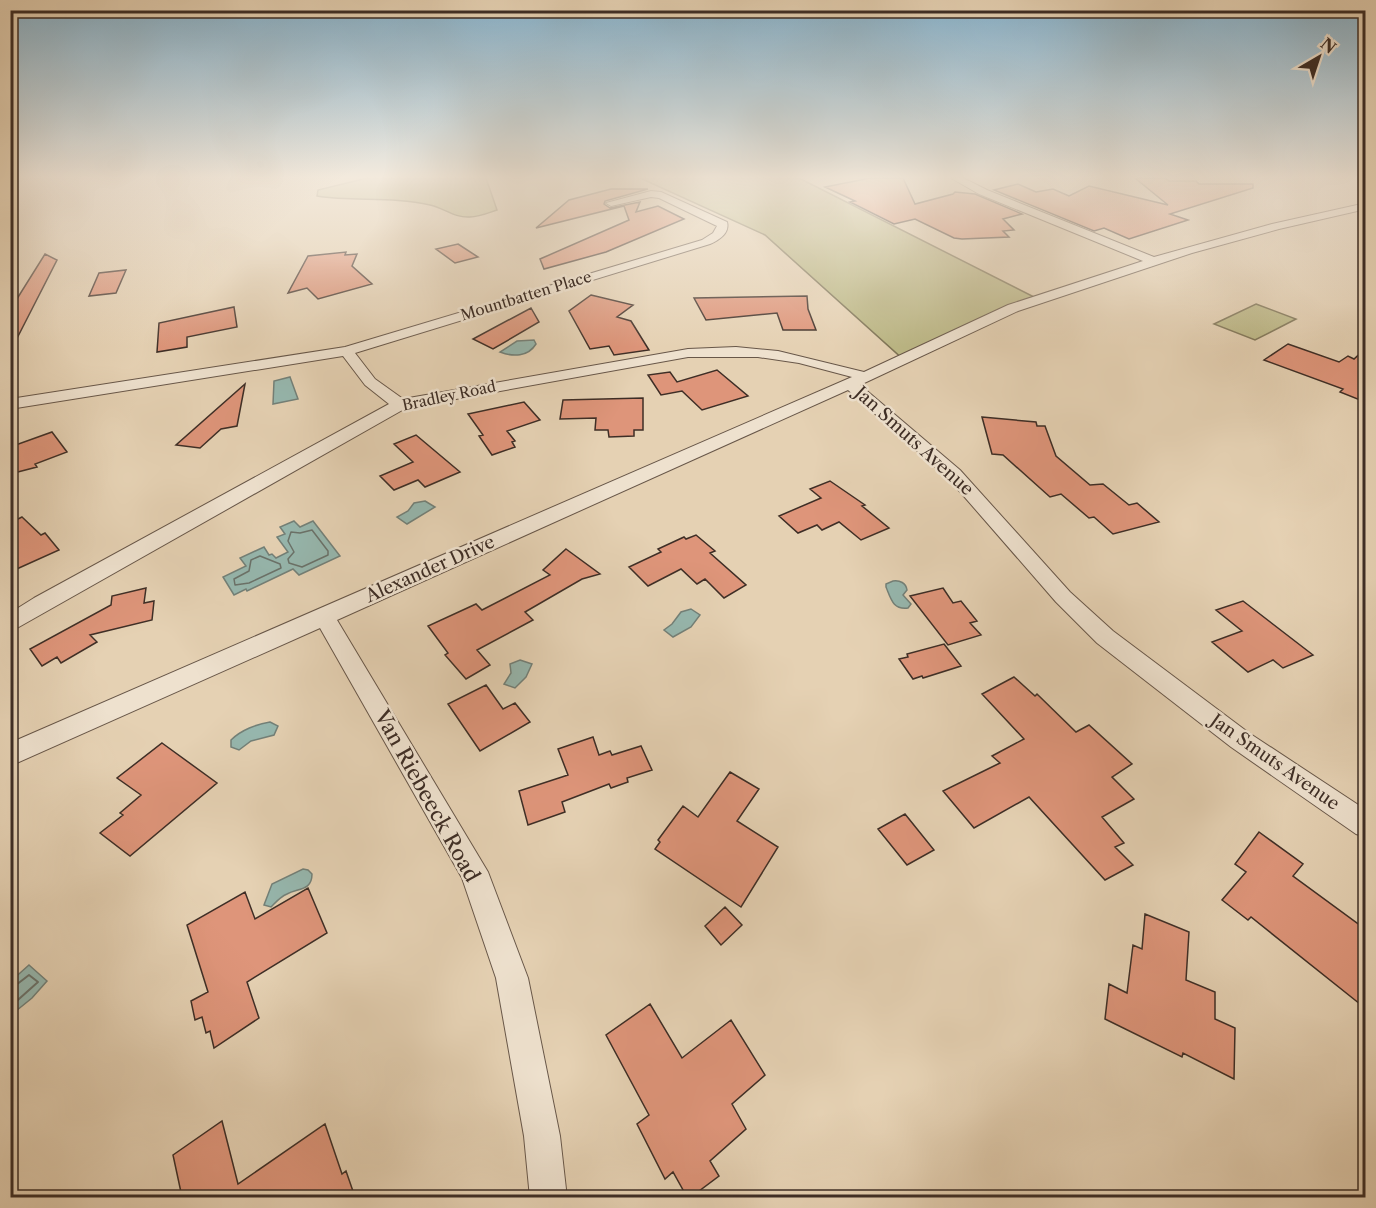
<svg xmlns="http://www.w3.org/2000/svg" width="1376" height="1208" font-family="'Libre Caslon Text',serif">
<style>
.green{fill:#bdb987;stroke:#7e7456;stroke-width:1.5}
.water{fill:#96b7ae;stroke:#738078;stroke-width:1.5}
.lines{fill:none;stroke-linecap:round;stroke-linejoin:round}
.shore-far1{stroke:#6a726a;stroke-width:1.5}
.shore{stroke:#6a726a;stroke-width:2}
.building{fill:#de957a;stroke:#3e2e26;stroke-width:1.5}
.street-casing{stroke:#685749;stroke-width:2}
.street{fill:#eee1ce;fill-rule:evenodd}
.labels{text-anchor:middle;stroke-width:5;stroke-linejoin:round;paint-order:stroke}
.far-street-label{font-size:15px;fill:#3e2e26;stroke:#eee1ce}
.street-label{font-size:18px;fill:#3e2e26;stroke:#eee1ce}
.near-street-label{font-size:21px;fill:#3e2e26;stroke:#eee1ce}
</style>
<rect width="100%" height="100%" fill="#e5d1b3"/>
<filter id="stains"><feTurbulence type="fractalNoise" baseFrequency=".00333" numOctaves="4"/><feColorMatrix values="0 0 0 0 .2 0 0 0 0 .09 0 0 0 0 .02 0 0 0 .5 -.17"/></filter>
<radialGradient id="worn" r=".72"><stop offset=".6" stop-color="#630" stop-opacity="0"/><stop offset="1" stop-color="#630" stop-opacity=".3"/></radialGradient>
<!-- green -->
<path class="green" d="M367 178H486L497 210C488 213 479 217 470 217 454 218 444 208 430 205 392 196 354 202 317 196L318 190Z
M640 178H799L1038 299 904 360 765 235Z
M1256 304 1296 319 1255 340 1214 324Z"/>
<!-- water -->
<path class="water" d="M534 340 536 344C528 357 513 357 500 352L517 341Z
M290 377 298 399 273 404 274 381Z
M425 501 435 507 407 524 397 517 408 511 414 503Z
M294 521 300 527 313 521 340 556 299 575 293 569 247 591 246 589 234 595 223 577 246 566 240 558 264 547 269 555 272 554 276 558 288 552 277 537 285 534 280 527Z
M893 581C900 580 906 583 907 590L903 595 911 604 908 608C893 610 891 599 886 587V584Z
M691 609 700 615 691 627 673 637 664 630 672 624 681 612Z
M520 660 532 664 526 677 515 688 504 684 511 673 510 664Z
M270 722 278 726 274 735 251 741 239 750 231 747V740C241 730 257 724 270 722Z
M303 869 308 870 312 874C312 891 298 888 287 894 280 897 276 902 271 907L264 905 272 884Z
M29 965 47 981 32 998 11 1015V981Z"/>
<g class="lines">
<!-- shore-far1 -->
<path class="shore-far1" d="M312 530 328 551V555L302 567 289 563 288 559 294 552 288 541 291 532 300 533Z
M260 556 280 564 281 568 249 583 235 585 234 579 249 571 251 560Z"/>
<!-- shore -->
<path class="shore" d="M10 986 16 985 29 975 38 982 10 1007"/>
</g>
<!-- building -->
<path class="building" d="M870 178H903L915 204 953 194 955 192 975 194 1022 214 1003 219 1014 230 1003 231 1009 237 962 239 954 238 915 219 894 224 850 202 855 201 825 187Z
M1135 178H1165L1169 181H1196L1199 184H1253V188L1170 214 1188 220 1129 239 1104 228 1094 231 994 190 1018 184 1036 192 1053 189 1069 196 1089 186 1168 205Z
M611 189H648L605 201 604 204 610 208 640 202 636 212 658 206 684 219 606 252 544 269 540 259 629 220 624 206 536 228 569 200Z
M458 244 478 257 455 263 436 249Z
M346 252 345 255 357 254 352 266 372 284 318 299 307 288 288 293 308 256Z
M45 254 57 260 10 352V303L15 302Z
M126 270 116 293 89 296 99 273Z
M591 295 633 305 617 317 631 321 649 350 614 355 609 346 590 349 569 311Z
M807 296 808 309 816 330H783L777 313 706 320 694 298Z
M234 307 237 327 187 337V347L157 352 159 323Z
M531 308 539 322 493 349 473 339Z
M1288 344 1339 362 1348 356 1354 359 1365 349V402L1340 392 1343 389 1264 360Z
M717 370 748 396 702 410 682 391 661 395 648 375 670 372 677 382Z
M245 384 237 426 221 429 200 448 176 445Z
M643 398V430H634V436L609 437 608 430H595L596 418 560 419 563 400Z
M524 402 540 420 507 431 515 441 512 442 515 447 492 455 479 436 483 435 468 414Z
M982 417 1036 422 1037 426H1045L1056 456 1090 485 1103 484 1129 505 1137 503 1159 522 1113 534 1094 517 1089 518 1061 494 1050 497 1003 455 992 454Z
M52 432 67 452 35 464 37 467 10 474V447Z
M416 435 460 472 425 487 418 480 394 490 380 476 413 462 394 444Z
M830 481 865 505 862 506 889 528 861 540 839 522 822 530 817 525 798 533 779 516 821 498 810 489Z
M22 517 41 535 45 533 59 550 10 572V523Z
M696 535 715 551 710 553 746 585 724 598 705 579 697 584 681 569 648 586 629 567 661 552 658 549 684 537 686 539Z
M566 549 600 574 582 579 525 612 533 620 477 650 490 665 466 679 445 655 448 653 428 626 476 604 482 610 550 575 543 570Z
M146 588 144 603 154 601 152 620 90 635 97 642 61 663 57 657 42 666 30 649 111 605 112 596Z
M943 588 953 603 961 601 977 621 970 623 981 635 948 645 910 596Z
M1243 601 1313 655 1283 668 1273 660 1248 672 1212 642 1242 631 1216 610Z
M944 644 961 666 923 678 922 676 913 679 899 659 908 657 907 654Z
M1014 677 1035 696 1037 694 1076 732 1089 725 1132 764 1112 777 1134 799 1102 817 1124 843 1115 847 1133 865 1105 880 1029 797 974 828 943 791 1000 763 992 756 1024 739 982 694Z
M486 685 503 709 515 703 530 722 480 751 448 704Z
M593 737 599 755 610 751 612 755 641 746 652 770 627 778 628 782 611 788 609 784 562 802 565 812 528 825 519 791 568 775 558 749Z
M162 743 217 783 130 856 100 833 123 815 120 813 141 795 117 778Z
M730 772 759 789 737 821 778 847 741 907 655 849 660 842 658 840 683 806 698 817Z
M905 814 934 850 907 865 878 829Z
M1259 832 1303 864 1293 876 1365 929V1008L1251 917 1248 920 1222 900 1246 872 1235 864Z
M308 888 327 933 247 982 259 1018 214 1048 210 1031 206 1033 202 1017 195 1020 191 1001 208 992 187 925 245 892 255 919Z
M725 907 742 925 721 945 705 926Z
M1145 914 1189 932 1186 980 1215 992V1019L1235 1028 1234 1079 1183 1053 1182 1057 1105 1019 1109 984 1127 993 1133 945 1142 949Z
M650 1004 682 1058 731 1020 765 1075 732 1104 746 1129 710 1161 719 1176 691 1197H687L673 1172 665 1179 637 1124 649 1115 606 1035Z
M222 1121 238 1184 325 1124 342 1174 346 1171 355 1197H182L173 1155Z"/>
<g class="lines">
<defs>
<path id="street" d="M951 178H963L987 190 1154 257 1272 224 1366 203V209L1279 229 1192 253 1018 311 860 385 960 470 1070 592 1113 631 1249 733 1366 810V837L1356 834 1231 747 1097 643 1056 602 948 478 848 390 337 620 488 872 528 978 560 1136 567 1198H530L524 1136 496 978 462 878 320 628 10 766V743L852 377 799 363 758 357H688L406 408 10 632V613L34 598 389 404 365 385 343 356 10 409V399L345 347 702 240 713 233 717 226 659 198 651 197 611 206 606 203 651 191 661 192 727 222C730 233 719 240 710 244L355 353 375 379 403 399 688 349 736 347 778 351 864 372 1008 305 1143 261 979 194Z"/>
</defs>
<!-- street casing -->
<use href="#street" class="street-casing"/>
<!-- street -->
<use href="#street" class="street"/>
</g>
<!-- sky -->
<linearGradient id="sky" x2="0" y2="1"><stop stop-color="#87b5d1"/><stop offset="0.51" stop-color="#f3eadd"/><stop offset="1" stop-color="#f3eadd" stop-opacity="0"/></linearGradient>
<rect width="1376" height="347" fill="url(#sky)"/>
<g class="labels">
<!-- far-street labels -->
<g class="far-street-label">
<text transform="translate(526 296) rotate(-17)" y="5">Mountbatten Place</text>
<text transform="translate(449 396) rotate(-12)" y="5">Bradley Road</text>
</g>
<!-- street labels -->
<g class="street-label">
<text transform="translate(914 441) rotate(42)" y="6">Jan Smuts Avenue</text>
<text transform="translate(430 569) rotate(-24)" y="6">Alexander Drive</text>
<text transform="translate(1275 762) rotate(35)" y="6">Jan Smuts Avenue</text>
</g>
<!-- near-street labels -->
<g class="near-street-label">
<text transform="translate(427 796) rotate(61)" y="7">Van Riebeeck Road</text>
</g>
</g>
<!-- margin -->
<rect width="1376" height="1208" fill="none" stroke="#e5d1b3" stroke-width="36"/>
<rect x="12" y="12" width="1352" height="1184" fill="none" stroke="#3e2e26" stroke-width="3"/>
<rect x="18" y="18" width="1340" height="1172" fill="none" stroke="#3e2e26" stroke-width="1.5"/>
<!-- north arrow -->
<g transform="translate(1319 57) rotate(39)" stroke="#eee1ce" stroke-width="4.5" paint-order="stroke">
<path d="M0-4.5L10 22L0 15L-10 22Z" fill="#3e2e26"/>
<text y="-9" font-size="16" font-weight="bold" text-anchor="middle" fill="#3e2e26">N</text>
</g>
<rect width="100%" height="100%" filter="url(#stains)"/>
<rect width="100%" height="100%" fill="url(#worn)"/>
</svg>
